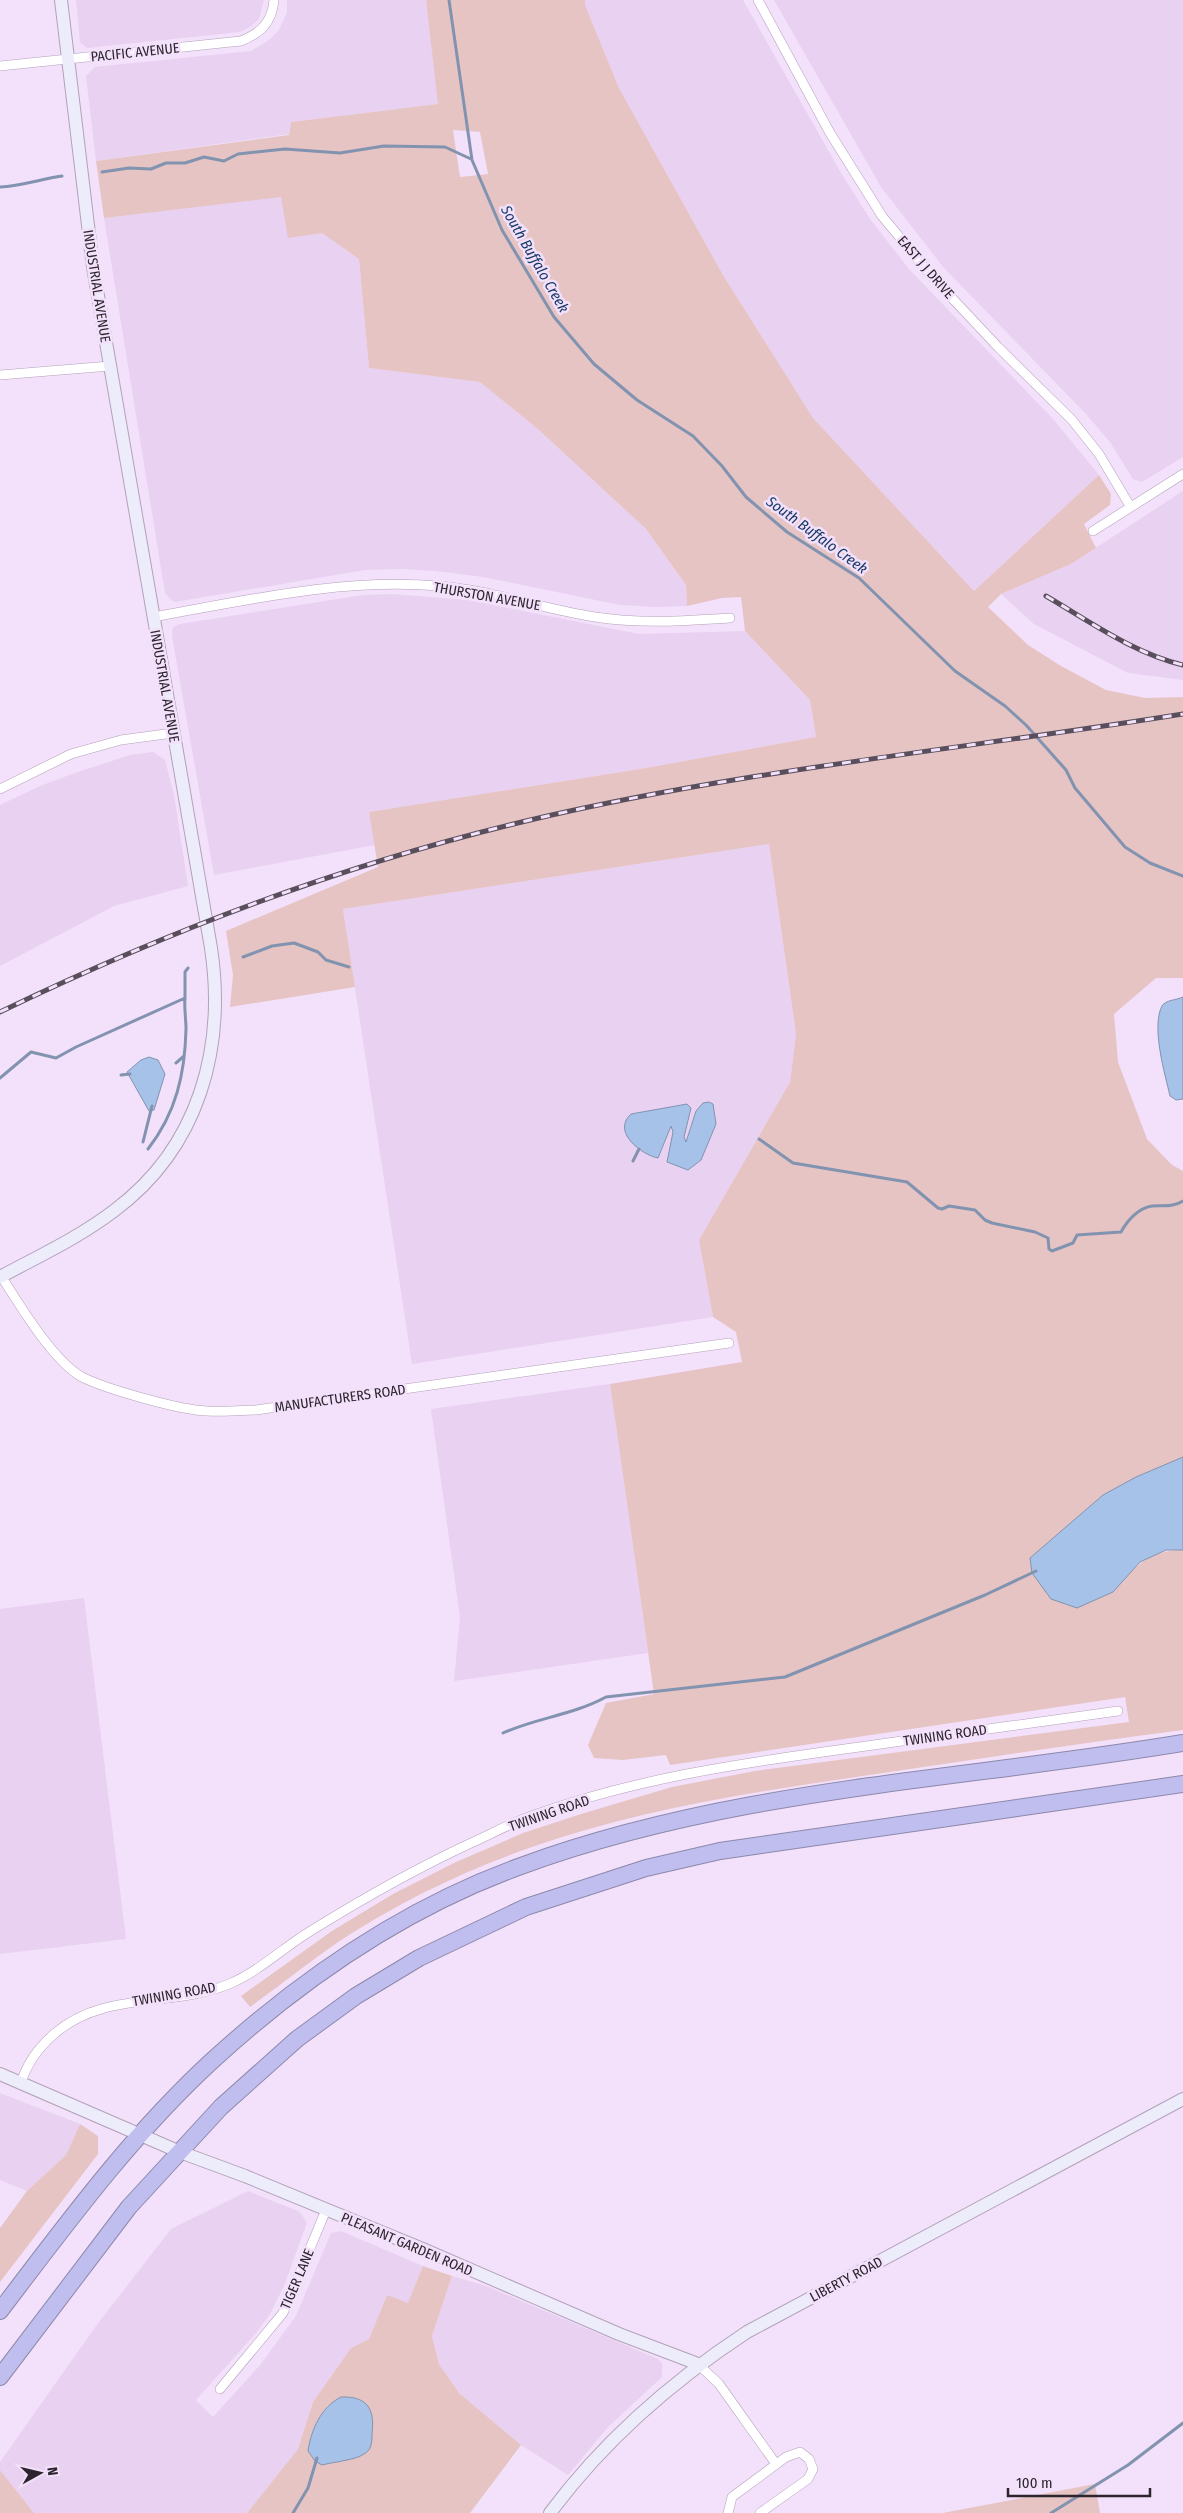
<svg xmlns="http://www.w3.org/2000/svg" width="1183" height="2513" font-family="'Fira Sans Condensed',sans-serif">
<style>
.built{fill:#e9d1f1}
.green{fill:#e6c4c4;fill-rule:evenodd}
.water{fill:#a7c2e8;stroke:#8293b0}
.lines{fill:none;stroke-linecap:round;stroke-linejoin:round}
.stream{stroke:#8293b0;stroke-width:3}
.street-casing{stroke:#b3a1b9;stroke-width:10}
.secondary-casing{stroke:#b3a1b9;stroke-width:14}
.highway-casing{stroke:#8c88ab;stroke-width:18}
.street{stroke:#fff;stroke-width:9}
.secondary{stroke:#ececfa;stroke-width:12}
.highway{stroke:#c0beee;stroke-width:16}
.rail-casing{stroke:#594f5c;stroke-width:5}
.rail{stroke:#f3e0fa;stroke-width:3;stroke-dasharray:9;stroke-linecap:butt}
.labels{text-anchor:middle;stroke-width:5;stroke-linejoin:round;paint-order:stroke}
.street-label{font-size:14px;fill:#2c252e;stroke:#f3e0fa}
.water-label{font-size:15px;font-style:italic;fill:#153967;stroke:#f3e0fa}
</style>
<rect width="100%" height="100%" fill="#f3e0fa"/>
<!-- built -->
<path class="built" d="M76 0H264L259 19 250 27 240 32 87 48 80 42Z
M287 0H426L439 104 291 122 289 134 96 161 86 76 95 67 251 51 269 40 279 30 287 12Z
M585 0H743L841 173 870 219 909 269 1054 420 1099 475 974 591 813 418 723 275 619 88 585 5Z
M774 0H1183V457L1142 482 1133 479 1110 442 1086 414 944 268 881 187Z
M281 196 322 233 359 259 369 368 480 382 539 430 646 529 686 585 687 606 655 607 620 605 483 577 435 571 403 569 365 570 175 602 170 599 165 593 104 218Z
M1183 491V680L1128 673 1034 624 1001 594 1071 564Z
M392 594 468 600 639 634 745 631 810 700 816 737 646 768 369 812 375 845 214 875 172 636 173 627 180 624 363 595Z
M153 752 165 760 174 795 188 886 114 906 0 966V805L40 786 75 773 130 755Z
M769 844 796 1034 790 1082 699 1240 713 1317 412 1364 343 909Z
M610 1384 648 1653 454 1681 460 1617 431 1409Z
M84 1598 126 1939 0 1954V1609Z
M0 2093 80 2124 66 2155 27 2191 0 2180Z
M248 2191 300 2212 307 2223 284 2286 270 2314 256 2333 196 2400 213 2417 261 2364 296 2316 331 2233 341 2231 423 2266 408 2304 387 2295 369 2339 351 2348 313 2402 298 2449 247 2513H34L0 2470V2462L96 2326 171 2229Z
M452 2276 486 2286 658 2359 662 2363V2377L608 2427 568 2475 521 2445 459 2393 439 2364 432 2336Z"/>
<!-- green -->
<path class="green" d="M426 0H585V5L619 88 723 275 813 418 974 591 1099 475 1111 494 1110 505 1084 524 1096 548 1071 564 1001 594 988 607 1028 645 1061 666 1106 690 1145 698 1183 697V978H1156L1114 1014 1118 1062 1147 1139 1172 1165 1183 1171V1457L1136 1477 1113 1592C1135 1567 1147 1550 1183 1550V1730C1083 1743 983 1758 883 1773 762 1791 645 1807 529 1848 463 1871 395 1904 338 1942 308 1963 279 1986 250 2007L241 1996 332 1931 393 1894 454 1863 523 1833 581 1814 672 1787 755 1771 1129 1722 1125 1697 670 1765 666 1755 623 1760 594 1758 588 1745 606 1703 654 1694 610 1384 742 1362 736 1332 713 1317 699 1240 790 1082 796 1034 769 844 343 909 355 987 230 1007 233 975 226 931 378 867 369 812 646 768 816 737 810 700 745 631 741 597 722 598 687 606 686 585 646 529 539 430 480 382 369 368 359 259 322 233 288 238 281 197 104 218 96 161 289 135 291 122 438 104ZM453 130 480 132 488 174 460 177Z
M80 2124 98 2136V2154L0 2282V2228L27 2191 66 2155Z
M423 2266 452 2276 432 2336 439 2364 459 2393 521 2445 470 2513H247L298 2449 313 2402 351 2348 369 2339 387 2295 408 2303Z
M0 2470 34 2513H0Z
M1095 2484 1100 2513H943Z"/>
<!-- water -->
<path class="water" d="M1183 997V1099L1176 1100 1170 1096C1165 1074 1151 1027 1162 1006 1165 1000 1177 1000 1183 997Z
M149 1057 158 1060 165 1074 154 1110 149 1111 127 1072 141 1060Z
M709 1102 713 1104 716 1124 701 1160 688 1170 667 1162 673 1132 671 1126 658 1158C642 1155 611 1132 631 1114L687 1104 691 1108 684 1137 686 1142 696 1111 703 1103Z
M1183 1457V1550H1166L1140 1562 1113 1592 1077 1608 1051 1599 1032 1573 1030 1558 1103 1495 1136 1477Z
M341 2397C368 2396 375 2410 372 2433 372 2441 372 2450 364 2454 356 2460 333 2462 322 2465L315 2461 308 2451C311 2430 321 2407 341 2397Z"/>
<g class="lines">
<!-- stream -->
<path class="stream" d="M449 0 472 160 502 230 554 317 594 364 637 400 693 436 722 466 746 497 787 532 859 578 955 671 1005 706 1026 725 1066 770 1075 788 1125 847 1150 863 1183 876
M102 172 129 168 151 169 166 163H185L204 157 224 161 238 154 285 149 340 153 384 146 445 147 471 159
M0 187C21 186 41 179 62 176
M243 957 272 946 294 943 318 952 326 960 349 967
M176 1063 184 1056
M121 1075 130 1074
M0 1078 31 1052 56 1058 76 1047 185 998V972L188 968
M759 1139 793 1163 907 1182 938 1208 942 1209 949 1206 975 1210 985 1220 992 1223 1035 1232 1048 1238 1049 1249 1052 1251 1073 1243 1077 1235 1121 1232C1127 1221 1138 1208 1152 1206 1164 1205 1171 1208 1183 1201
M143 1142 152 1106
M148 1149C176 1113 185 1074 186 1029 186 1019 184 1008 185 998
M633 1161 639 1149
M503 1733C536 1718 573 1715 606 1697L785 1677 985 1595 1036 1571
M293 2513 308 2488 317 2458
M1051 2513 1128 2465 1183 2423"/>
<defs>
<path id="street" d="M758 0 830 133 882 216 935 280 998 347 1072 420 1099 454 1130 506
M0 66 241 41C261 33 272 22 274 0
M0 375 110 366
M1093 531 1183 474
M153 617C248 600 342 578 439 586 491 590 542 609 595 617 640 624 685 621 730 618
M0 789 71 754 121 740 173 733
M1 1276C19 1304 53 1361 82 1377 106 1389 179 1410 207 1411 223 1412 240 1410 256 1410L729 1343
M21 2083C27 2063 39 2047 54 2034 105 1990 171 2008 229 1984 258 1972 283 1948 309 1932 362 1899 415 1869 471 1843 489 1835 507 1825 526 1818 630 1779 742 1763 852 1748 940 1735 1029 1723 1118 1711
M698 2364 719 2384 776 2464
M220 2389 283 2313 326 2210
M728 2513 732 2497 786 2457 800 2452 809 2459 813 2469 808 2479 760 2513"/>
<path id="secondary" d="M0 1277C39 1256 80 1237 115 1210 199 1147 226 1048 211 948L93 267 61 0
M0 2074 180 2152 245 2176 425 2250 619 2334 698 2364
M550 2513C605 2439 671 2382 747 2332L1183 2099"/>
<path id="highway" d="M0 2311C67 2223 132 2134 214 2059 303 1978 407 1907 521 1866 733 1788 962 1780 1183 1743
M0 2377 129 2207 221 2107 297 2039 356 1996 419 1958 526 1907 646 1868 720 1851 1183 1784"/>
</defs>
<!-- street casing -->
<use href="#street" class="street-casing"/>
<!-- secondary casing -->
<use href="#secondary" class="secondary-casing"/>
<!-- highway casing -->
<use href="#highway" class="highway-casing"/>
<!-- street -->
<use href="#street" class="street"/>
<!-- secondary -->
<use href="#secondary" class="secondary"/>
<!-- highway -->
<use href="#highway" class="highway"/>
<defs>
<path id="rail" d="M1046 596C1089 621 1133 653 1183 665
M0 1012C168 931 344 864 526 821 742 770 964 749 1183 714"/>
</defs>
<!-- rail casing -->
<use href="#rail" class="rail-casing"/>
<!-- rail -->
<use href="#rail" class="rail"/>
</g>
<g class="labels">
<!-- street labels -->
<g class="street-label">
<text transform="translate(135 52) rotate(-6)" y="5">PACIFIC AVENUE</text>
<text transform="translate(926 267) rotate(49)" y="5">EAST J J DRIVE</text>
<text transform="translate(97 286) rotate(81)" y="5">INDUSTRIAL AVENUE</text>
<text transform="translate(487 596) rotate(10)" y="5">THURSTON AVENUE</text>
<text transform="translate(165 686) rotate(80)" y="5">INDUSTRIAL AVENUE</text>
<text transform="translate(340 1398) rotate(-8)" y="5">MANUFACTURERS ROAD</text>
<text transform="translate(945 1735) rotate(-8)" y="5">TWINING ROAD</text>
<text transform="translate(549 1813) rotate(-19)" y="5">TWINING ROAD</text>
<text transform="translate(174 1994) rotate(-10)" y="5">TWINING ROAD</text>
<text transform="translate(407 2244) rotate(23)" y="5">PLEASANT GARDEN ROAD</text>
<text transform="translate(297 2279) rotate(-67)" y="5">TIGER LANE</text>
<text transform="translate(846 2279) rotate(-28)" y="5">LIBERTY ROAD</text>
</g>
<!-- water labels -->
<g class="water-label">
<text transform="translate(535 259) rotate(60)" y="5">South Buffalo Creek</text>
<text transform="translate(817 535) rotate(36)" y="5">South Buffalo Creek</text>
</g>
</g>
<!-- north arrow -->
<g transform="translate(40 2473) rotate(82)" stroke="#f3e0fa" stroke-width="4" paint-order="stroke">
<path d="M0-4L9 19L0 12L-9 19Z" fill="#2c252e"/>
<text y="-8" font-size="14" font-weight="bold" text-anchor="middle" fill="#2c252e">N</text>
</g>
<!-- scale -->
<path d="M1008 2488v8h142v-8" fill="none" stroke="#2c252e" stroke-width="2.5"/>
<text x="1016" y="2488" font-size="15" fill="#2c252e" stroke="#f3e0fa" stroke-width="4" paint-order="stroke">100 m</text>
</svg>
